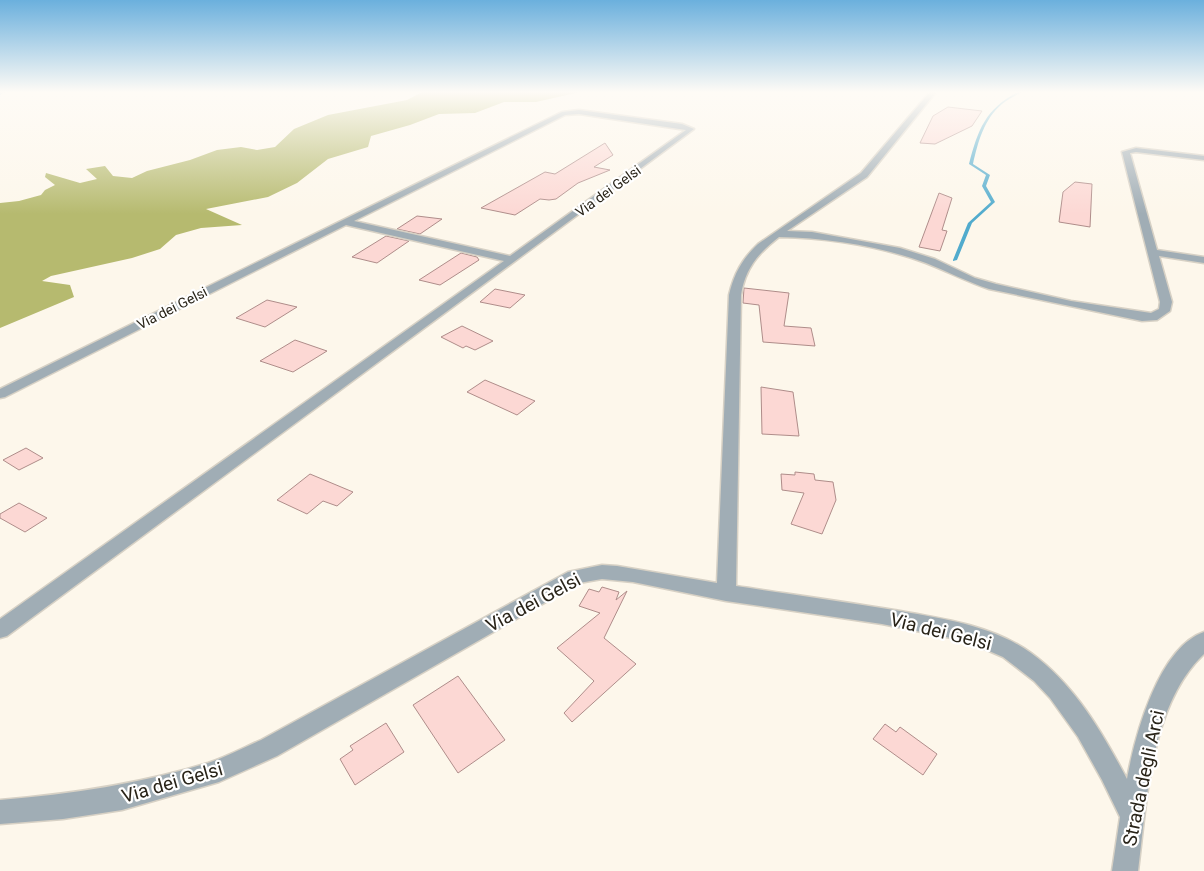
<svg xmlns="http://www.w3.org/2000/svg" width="1204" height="871" font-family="Roboto,sans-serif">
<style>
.forest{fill:#b6ba6f}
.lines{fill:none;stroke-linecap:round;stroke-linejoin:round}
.stream{fill:#51abcd;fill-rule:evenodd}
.building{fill:#fcd8d4;stroke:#af8d8a}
.minor-casing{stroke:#d7d1c5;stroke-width:3}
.minor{fill:#a0adb5;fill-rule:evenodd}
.labels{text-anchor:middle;stroke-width:4.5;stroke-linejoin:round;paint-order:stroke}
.far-street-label{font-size:14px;fill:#292419;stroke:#fff}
.near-street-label{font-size:19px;fill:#292419;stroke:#fff}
</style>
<rect width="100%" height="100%" fill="#fdf7eb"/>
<!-- forest -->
<path class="forest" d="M422 92H580L536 102H504L475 113 439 114 410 125 371 136 368 147 328 159 297 183 268 197 206 209 242 225 201 228 176 235 160 249 132 258 51 276 42 281 70 285 74 297 0 328V203L19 201 41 195 45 190 55 185 45 177 46 173 80 183 97 179 86 169 105 166 113 176 132 178 147 171 190 160 217 150 241 147 257 150 275 147 294 129 328 115 407 100Z"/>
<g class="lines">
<!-- stream -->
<path class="stream" d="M1 92H5L0 95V93Z
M1018 92H1022C1015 96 1008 99 1002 104 984 119 978 142 973 164L990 175 986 186 995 202 972 223 957 260 953 261V260L968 223 991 202 982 186 986 175 969 164C978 130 985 109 1018 92Z"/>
</g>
<!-- building -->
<path class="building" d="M948 107 982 111 972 126 935 144 920 143 933 116Z
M605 143 613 155 594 167 610 170 578 183 556 199 549 200 540 199 515 215 481 208 545 172 555 174Z
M1075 182 1092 184 1090 227 1059 222 1063 192Z
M939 193 952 198 942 230 947 231 940 251 919 247Z
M417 216 442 219 420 234 397 229Z
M386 236 409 241 377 263 352 257Z
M461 253 477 257 479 260 440 285 419 280Z
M744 288 789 293 784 326 811 328 815 346 763 342 759 305 743 303Z
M495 289 525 295 510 308 480 302Z
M267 300 297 307 265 327 236 318Z
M462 326 493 341 475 350 466 346 463 348 441 337Z
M295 340 327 351 293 372 260 361Z
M485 380 535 401 517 415 467 392Z
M761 387 793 392 799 436 762 434Z
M26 448 43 458 19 470 3 460Z
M795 472 814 474 815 480 833 482 836 500 822 534 791 524 804 493 782 490 781 474 795 475Z
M310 474 353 492 337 506 323 501 307 514 277 500Z
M19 503 47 518 25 532 0 518V514Z
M602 587 619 592 616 600 627 591 604 638 636 664 572 722 564 713 594 681 557 648 600 613 579 606 589 589 599 592Z
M458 676 505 740 458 773 413 705Z
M386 723 404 752 355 785 340 759 353 750 350 746Z
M885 724 896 732 900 727 937 754 923 775 873 739Z"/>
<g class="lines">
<defs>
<path id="minor" d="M930 92H936L867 177 787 231 812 232 900 248 935 259 975 278 996 284 1071 301 1151 313 1159 309 1160 302 1122 152 1136 148 1204 156V160L1136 152 1130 153 1157 250 1204 257V263L1159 256 1172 302 1170 311 1157 320 1142 321 989 289C967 282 947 271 926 263 880 246 828 238 779 237 758 253 745 269 741 295L736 586C788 594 841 601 894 610 940 618 992 625 1031 653 1075 685 1102 732 1127 779 1135 736 1158 648 1204 632V654C1150 705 1147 801 1138 871H1112L1120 817 1102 780 1078 737 1050 698 1034 681 1003 657 966 641 882 624 726 601 633 582 602 579 579 583 277 756 219 782 122 810 63 819 0 824V800C71 794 140 784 208 763 226 757 243 748 261 740L568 572 602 565 617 566 717 583 729 295C734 274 742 259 758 244L861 173Z
M579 110 682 124 694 129 7 636 0 638V619L504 261 346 225 5 397 0 398V389L562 112ZM579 114 686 130 510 256 354 221 565 115Z"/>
</defs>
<!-- minor casing -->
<use href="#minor" class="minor-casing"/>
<!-- minor -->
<use href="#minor" class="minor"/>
</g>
<!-- sky -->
<linearGradient id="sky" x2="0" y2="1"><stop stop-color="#6bb0dd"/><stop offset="0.43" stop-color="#fefbf6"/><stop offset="1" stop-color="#fefbf6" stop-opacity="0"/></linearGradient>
<rect width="1204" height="214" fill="url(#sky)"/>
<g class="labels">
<!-- far-street labels -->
<g class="far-street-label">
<text transform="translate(608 191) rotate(-36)" y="5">Via dei Gelsi</text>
<text transform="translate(172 308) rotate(-27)" y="5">Via dei Gelsi</text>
</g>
<!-- near-street labels -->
<g class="near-street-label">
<text transform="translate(533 602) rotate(-28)" y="7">Via dei Gelsi</text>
<text transform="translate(941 631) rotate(14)" y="7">Via dei Gelsi</text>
<text transform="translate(1143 778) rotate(-78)" y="7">Strada degli Arci</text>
<text transform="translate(172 782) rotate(-16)" y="7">Via dei Gelsi</text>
</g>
</g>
</svg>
